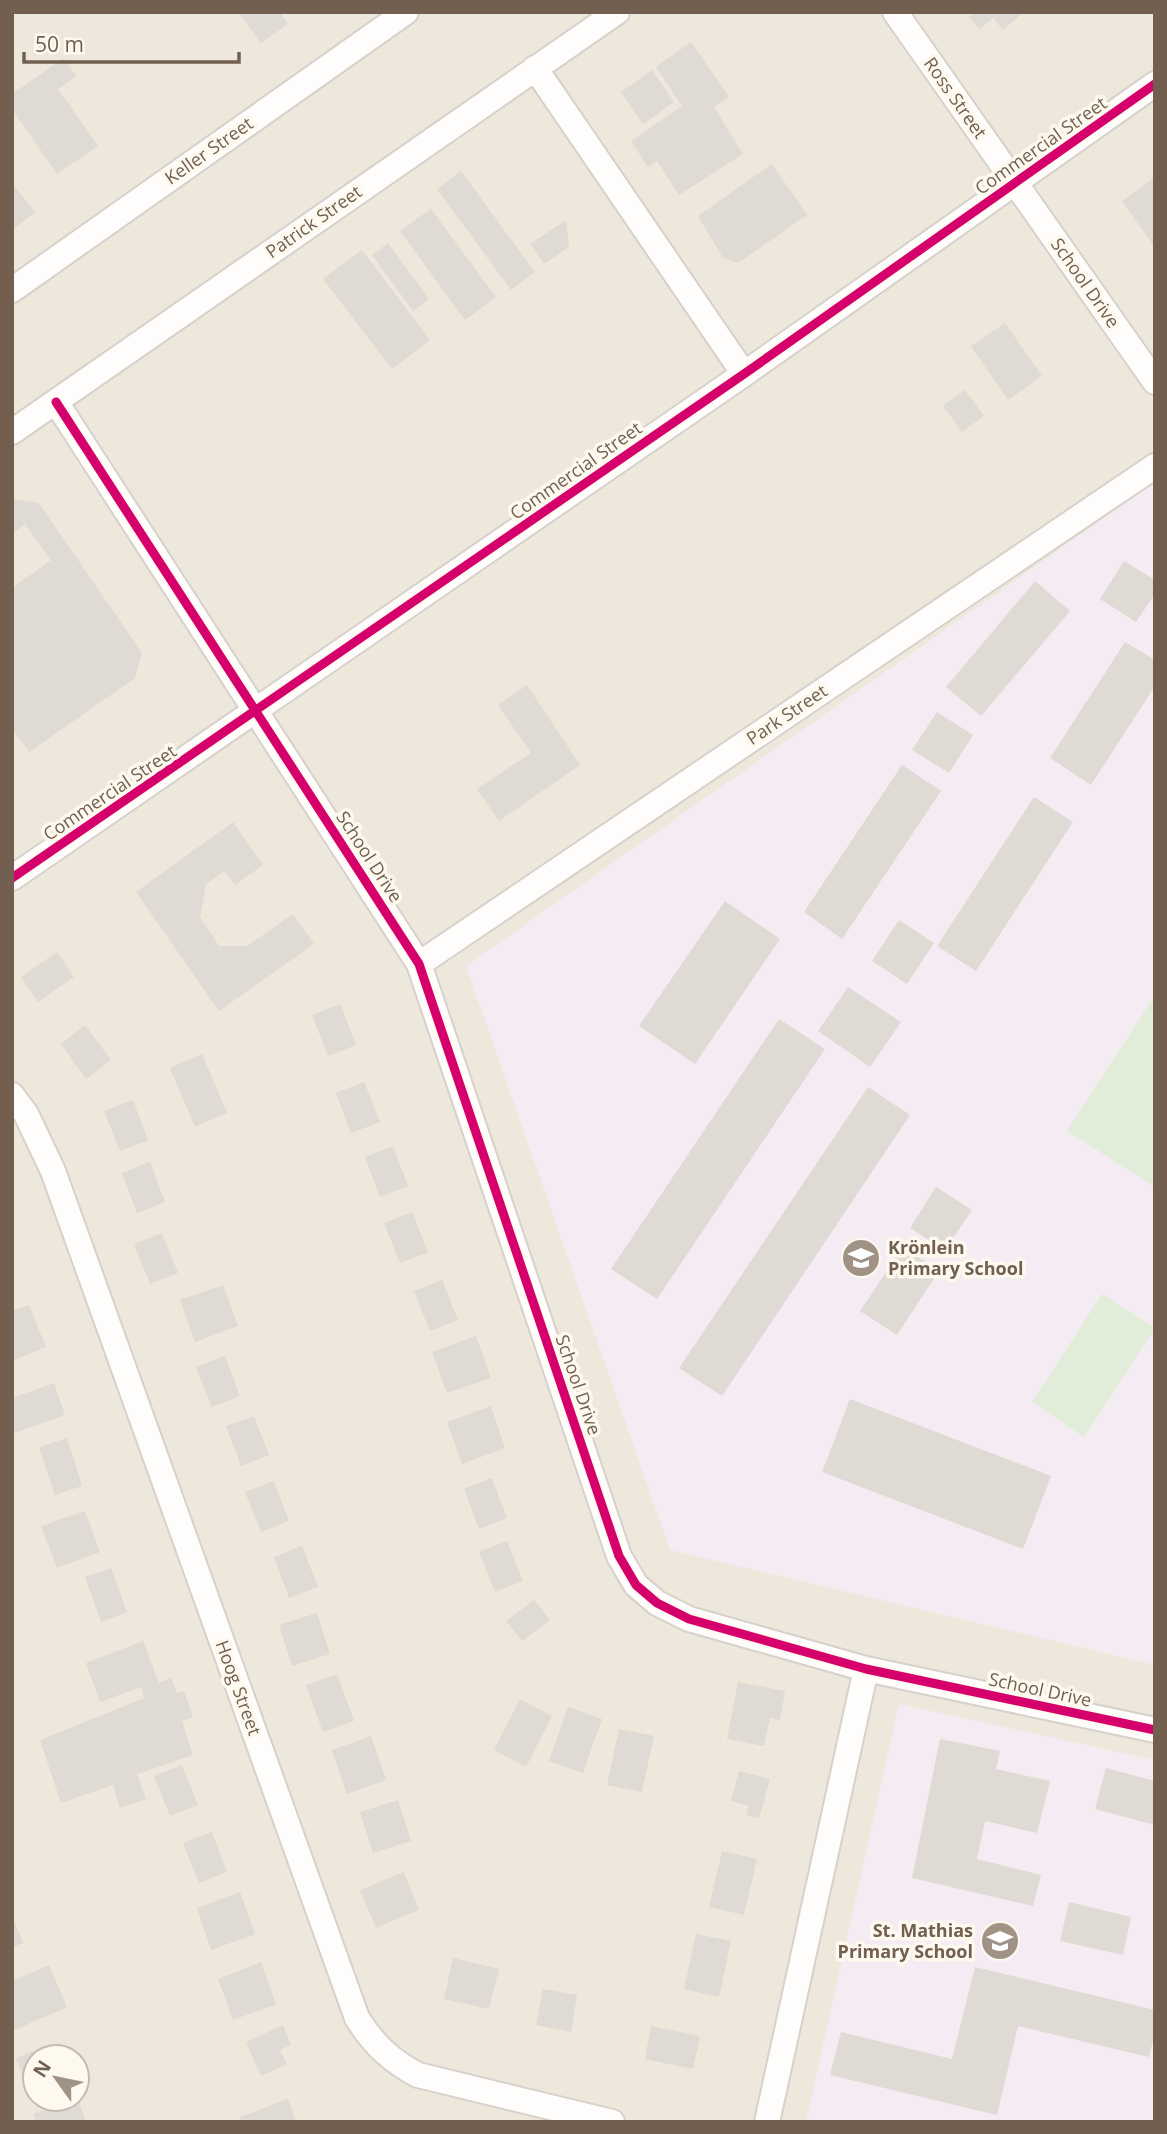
<svg xmlns="http://www.w3.org/2000/svg" width="1167" height="2134" font-family="'Open Sans',sans-serif">
<style>
.residential{fill:#eee7db;fill-rule:evenodd}
.education{fill:#f4ecf2}
.pitch{fill:#e2edd9}
.building{fill:#dfdad3}
.lines{fill:none;stroke-linecap:round;stroke-linejoin:round}
.street-casing{stroke:#d6d1cb;stroke-width:28}
.street{stroke:#fefdfc;stroke-width:24}
.cycleway-casing{stroke:#fdf9ef;stroke-width:13}
.cycleway{stroke:#d6006c;stroke-width:9}
.labels{text-anchor:middle;stroke-width:7;stroke-linejoin:round;paint-order:stroke}
.street-label{font-size:18px;fill:#725f4f;stroke:#fdf9ef}
.poi-label{font-size:18px;font-weight:bold;fill:#725f4f;stroke:#fdf9ef;text-anchor:start}
</style>
<rect width="100%" height="100%" fill="#f6f4ed"/>
<!-- residential -->
<path class="residential" d="M12 12H1155V2122H12ZM35 2057H77V2099H35Z"/>
<!-- education -->
<path class="education" d="M1151 485H1155V1665L670 1550 466 966Z
M899 1704 1155 1760V2122H806Z"/>
<!-- pitch -->
<path class="pitch" d="M1155 995V1187L1067 1131Z
M1102 1294 1155 1328 1084 1437 1032 1402Z"/>
<!-- building -->
<path class="building" d="M238 12H280L288 24 261 43Z
M975 12H1024L1003 30 993 18 979 29 969 17Z
M691 42 729 97 714 107 743 154 679 195 657 161 648 167 631 141 682 106 656 67Z
M64 58 76 76 58 89 98 146 57 174 12 109V94Z
M652 70 674 102 643 124 621 92Z
M772 164 807 215 738 263 723 258 698 216Z
M461 171 535 272 511 290 437 189Z
M1155 177V248L1122 201Z
M12 183 35 212 15 228 12 226Z
M431 209 496 297 465 320 400 231Z
M566 220 569 247 544 264 530 244Z
M388 243 429 299 413 311 372 255Z
M362 250 430 340 392 369 323 279Z
M1005 323 1042 376 1008 400 971 346Z
M965 390 984 416 962 432 943 406Z
M12 499 39 503 142 653 135 678 29 752 12 728V588L51 560 25 524 12 534Z
M1124 561 1155 580V594L1136 622 1100 599Z
M1035 581 1070 611 981 716 946 687Z
M1125 642 1155 660V686L1091 785 1050 758Z
M527 685 580 765 499 821 477 789 531 753 498 705Z
M937 712 973 735 949 773 912 750Z
M902 765 941 791 842 939 804 912Z
M1034 797 1073 822 976 971 937 946Z
M233 822 263 865 235 885 224 871 206 884 200 917 219 946H247L293 914 314 944 219 1011 136 892Z
M725 901 780 939 695 1064 639 1026Z
M899 920 934 943 907 984 872 961Z
M57 952 74 977 38 1002 21 977Z
M848 987 901 1022 870 1067 818 1031Z
M340 1004 356 1045 328 1056 312 1015Z
M779 1019 825 1049 657 1299 611 1269Z
M85 1025 111 1060 86 1079 61 1044Z
M202 1054 227 1113 195 1127 170 1068Z
M364 1082 380 1122 351 1133 336 1093Z
M868 1087 910 1115 722 1396 679 1368Z
M133 1100 148 1140 120 1151 104 1111Z
M393 1146 408 1186 380 1197 365 1157Z
M150 1162 165 1202 137 1213 122 1173Z
M936 1187 972 1210 945 1250 910 1228Z
M412 1212 428 1252 400 1263 384 1223Z
M162 1233 178 1273 150 1284 134 1244Z
M903 1247 939 1271 897 1335 860 1311Z
M442 1280 458 1320 430 1331 414 1291Z
M223 1285 238 1326 195 1342 180 1300Z
M29 1305 46 1347 12 1361V1311Z
M476 1336 491 1378 447 1393 432 1352Z
M225 1356 240 1396 212 1407 196 1367Z
M54 1383 65 1415 12 1434V1398Z
M850 1399 1051 1476 1023 1549 822 1472Z
M491 1406 505 1448 462 1464 447 1422Z
M254 1416 269 1455 241 1466 226 1426Z
M67 1438 82 1486 55 1495 39 1447Z
M492 1478 507 1518 479 1529 464 1489Z
M274 1481 289 1521 261 1532 245 1492Z
M85 1511 100 1552 57 1568 41 1526Z
M507 1541 523 1581 495 1592 479 1552Z
M302 1546 318 1587 289 1598 274 1557Z
M111 1568 127 1612 101 1622 85 1577Z
M534 1600 550 1620 522 1641 506 1621Z
M317 1613 330 1654 292 1666 279 1625Z
M143 1641 159 1683 171 1678 177 1693 184 1691 193 1717 182 1721 193 1755 137 1774 146 1799 120 1808 113 1785 61 1803 40 1740 144 1698 141 1687 100 1702 86 1663Z
M337 1674 354 1721 323 1732 306 1685Z
M738 1682 785 1691 780 1720 770 1718 764 1746 727 1739Z
M520 1699 552 1716 526 1767 494 1750Z
M568 1707 602 1719 583 1773 549 1761Z
M619 1729 654 1736 642 1792 607 1785Z
M371 1736 386 1780 347 1794 332 1750Z
M940 1739 1000 1751 996 1769 1050 1781 1037 1833 985 1821 977 1859 1041 1875 1033 1906 912 1878Z
M182 1765 198 1805 170 1816 154 1776Z
M1106 1768 1155 1781V1825L1095 1809Z
M739 1771 770 1779 759 1819 746 1815 749 1806 731 1801Z
M398 1800 411 1841 373 1853 360 1812Z
M212 1832 227 1872 199 1883 183 1843Z
M722 1851 757 1859 744 1915 709 1907Z
M404 1872 419 1910 376 1928 360 1890Z
M240 1892 255 1934 211 1950 197 1908Z
M1069 1902 1131 1917 1123 1955 1060 1941Z
M12 1915 23 1943 12 1947Z
M696 1934 731 1941 719 1997 684 1989Z
M453 1958 499 1969 489 2009 444 1999Z
M261 1962 276 2004 233 2020 218 1979Z
M49 1965 67 2007 12 2031V1981Z
M975 1967 1155 2010V2032L1149 2057 1018 2026 997 2115 830 2075 841 2032 952 2059Z
M543 1989 577 1995 571 2032 536 2025Z
M283 2025 291 2045 280 2050 287 2064 261 2076 246 2042Z
M651 2026 700 2036 693 2069 645 2059Z
M48 2045 53 2057H35V2091L30 2093 16 2058Z
M78 2099 86 2122H36L33 2114Z
M288 2099 296 2122H241L240 2117Z"/>
<g class="lines">
<defs>
<path id="street" d="M895 12 1155 382
M535 68 744 374
M12 290 406 12
M56 402 419 964 619 1556 636 1585 657 1603 689 1619 866 1669 1155 1730
M12 432 617 12
M12 878 744 374 1155 84
M419 964 1155 466
M12 1095 26 1114 53 1171 357 2018C373 2044 391 2061 418 2075L612 2122
M767 2122 866 1669"/>
</defs>
<!-- street casing -->
<use href="#street" class="street-casing"/>
<!-- street -->
<use href="#street" class="street"/>
<defs>
<path id="cycleway" d="M56 402 419 964 619 1556 636 1585 657 1603 689 1619 866 1669 1155 1730
M12 878 744 374 1155 84"/>
</defs>
<!-- cycleway casing -->
<use href="#cycleway" class="cycleway-casing"/>
<!-- cycleway -->
<use href="#cycleway" class="cycleway"/>
</g>
<!-- icons -->
<defs>
<symbol id="school-disc" viewBox="-11 -11 22 22"><circle r="9.5" fill="#a09386" stroke="#fdf9ef"/><path d="M0-5L7-2L0 1L-7-2ZM-4 1L0 2.5L4 1V4Q0 6-4 4Z" fill="#fff"/></symbol>
</defs>
<g fill-rule="evenodd">
<use href="#school-disc" x="839" y="1236" width="44" height="44"/>
<use href="#school-disc" x="978" y="1919" width="44" height="44"/>
</g>
<g class="labels">
<!-- street labels -->
<g class="street-label">
<text transform="translate(955 98) rotate(55)" y="6">Ross Street</text>
<text transform="translate(1041 146) rotate(-35)" y="6">Commercial Street</text>
<text transform="translate(209 151) rotate(-35)" y="6">Keller Street</text>
<text transform="translate(314 222) rotate(-35)" y="6">Patrick Street</text>
<text transform="translate(1085 283) rotate(55)" y="6">School Drive</text>
<text transform="translate(576 471) rotate(-35)" y="6">Commercial Street</text>
<text transform="translate(787 715) rotate(-34)" y="6">Park Street</text>
<text transform="translate(110 793) rotate(-34)" y="6">Commercial Street</text>
<text transform="translate(369 857) rotate(57)" y="6">School Drive</text>
<text transform="translate(578 1385) rotate(71)" y="6">School Drive</text>
<text transform="translate(238 1688) rotate(70)" y="6">Hoog Street</text>
<text transform="translate(1040 1690) rotate(12)" y="6">School Drive</text>
</g>
<!-- poi labels -->
<g class="poi-label">
<text x="888" y="1254">Krönlein<tspan x="888" dy="21">Primary School</tspan></text>
<text x="973" y="1937" text-anchor="end">St. Mathias<tspan x="973" dy="21">Primary School</tspan></text>
</g>
</g>
<!-- border -->
<rect width="1167" height="2134" fill="none" stroke="#725f4f" stroke-width="28"/>
<!-- north arrow -->
<g transform="translate(56 2078) rotate(303)"><circle r="33" fill="#fdf9ef" stroke="#c5bbaf" stroke-width="2"/>
<path d="M0-5L12 26L0 18L-12 26Z" fill="#a09386"/>
<text y="-10" font-size="19" font-weight="bold" text-anchor="middle" fill="#725f4f">N</text>
</g>
<!-- scale -->
<path d="M24 52v10h215v-10" fill="none" stroke="#725f4f" stroke-width="3.5"/>
<text x="35" y="52" font-size="21" fill="#725f4f" stroke="#fdf9ef" stroke-width="5" paint-order="stroke">50 m</text>
</svg>
